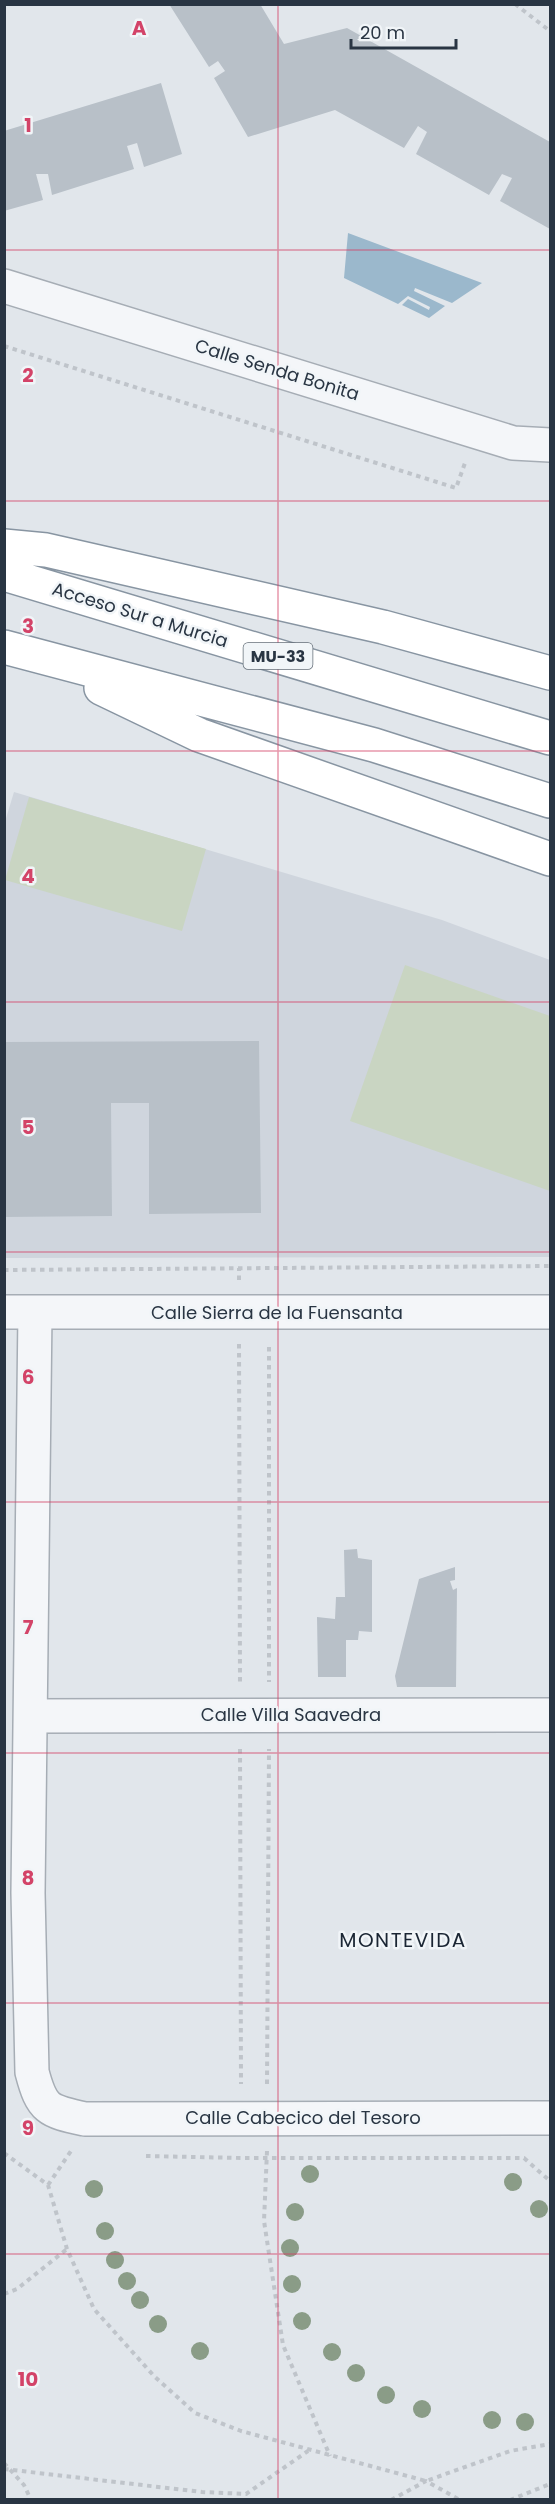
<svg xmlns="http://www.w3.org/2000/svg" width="555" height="2504" font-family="Poppins,sans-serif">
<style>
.built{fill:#cfd5dd}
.green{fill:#c9d5c2}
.water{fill:#9bb8cc}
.building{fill:#b8c0c8}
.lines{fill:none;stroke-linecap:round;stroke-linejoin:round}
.minor-casing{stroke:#a6adb5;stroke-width:36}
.motorway-casing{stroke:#8895a2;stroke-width:36}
.path{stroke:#bfc4ca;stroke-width:4;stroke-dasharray:4.5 4.5;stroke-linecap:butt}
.minor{stroke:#f4f6f9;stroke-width:33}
.motorway{stroke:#fff;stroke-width:33}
.tree{fill:#8a9c87}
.grid{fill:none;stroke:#d34368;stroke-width:1.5;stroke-opacity:0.55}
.labels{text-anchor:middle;stroke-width:5;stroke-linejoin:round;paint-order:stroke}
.shield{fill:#f1f5f8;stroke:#656f79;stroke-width:1.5}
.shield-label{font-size:16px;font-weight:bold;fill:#293543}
.street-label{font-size:18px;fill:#293543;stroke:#f1f5f8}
.neighbourhood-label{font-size:20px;letter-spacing:1.5px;fill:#1b2634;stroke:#f1f5f8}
.grid-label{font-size:20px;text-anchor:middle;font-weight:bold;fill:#d34368;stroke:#f1f5f8;stroke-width:5;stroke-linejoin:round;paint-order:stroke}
</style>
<rect width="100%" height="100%" fill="#e1e6eb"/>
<!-- built -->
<path class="built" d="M14 792 442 920 550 960V1257L5 1258 4 825Z"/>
<!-- green -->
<path class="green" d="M29 797 206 849 182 931 5 880Z
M405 965 550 1016V1191L350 1121Z"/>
<!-- water -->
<path class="water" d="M348 233 482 283 452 303 415 288 414 291 445 306 429 318 402 305 408 299 429 310 430 307 408 296 398 304 344 278Z"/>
<!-- building -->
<path class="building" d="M169 4H260L284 44 347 28 550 142V229L500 201 512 178 502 174 489 195 416 154 427 132 418 126 404 148 335 110 248 137 214 78 225 71 218 61 209 67Z
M161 83 182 154 144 167 137 143 127 146 134 169 52 195 48 174H36L43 200 4 211V131Z
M259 1041 261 1213 149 1214V1103H111L112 1216 4 1217V1042Z
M357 1549 358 1558 372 1560V1632L359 1631 358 1640H346V1677H318L317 1617 335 1619 336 1597H345L344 1550Z
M455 1567V1580L450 1581 453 1590 457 1588 456 1687H397L395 1676 419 1579Z"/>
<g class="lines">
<defs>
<path id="minor" d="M4 286 513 443 550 445
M4 1312H550
M35 1312 28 1893 32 2072C42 2110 48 2111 85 2119L550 2118
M31 1716 550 1715"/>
<path id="motorway" d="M4 546 46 550 383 627 550 673
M4 574 550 738
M4 647 374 745 550 801
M101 688 199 735 550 859"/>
</defs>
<!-- minor casing -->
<use href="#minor" class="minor-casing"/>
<!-- motorway casing -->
<use href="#motorway" class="motorway-casing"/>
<!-- path -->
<path class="path" d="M515 4 550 31
M4 346 456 488 465 463
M4 1270 550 1266
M239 1280V1268
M239 1344 240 1682
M269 1347V1682
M240 1749 241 2084
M267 2084 269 1749
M267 2151 264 2221 283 2345 330 2456
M4 2153 48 2185 67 2249 94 2309 154 2376 195 2413 241 2431 426 2481 510 2451 550 2444
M146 2156 242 2158H524L550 2181
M48 2185 71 2151
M4 2294 17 2289 67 2249
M4 2463 24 2485 31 2500
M4 2469 202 2492 246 2494 308 2451
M391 2500 426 2481 460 2500
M510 2500 550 2484"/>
<!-- minor -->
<use href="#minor" class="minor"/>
<!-- motorway -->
<use href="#motorway" class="motorway"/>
</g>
<!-- trees -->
<g class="tree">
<circle cx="310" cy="2174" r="9"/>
<circle cx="513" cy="2182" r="9"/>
<circle cx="94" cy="2189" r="9"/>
<circle cx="539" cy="2209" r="9"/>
<circle cx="295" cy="2212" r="9"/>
<circle cx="105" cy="2231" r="9"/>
<circle cx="290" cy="2248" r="9"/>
<circle cx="115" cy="2260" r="9"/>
<circle cx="127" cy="2281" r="9"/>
<circle cx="292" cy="2284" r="9"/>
<circle cx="140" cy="2300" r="9"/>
<circle cx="302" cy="2321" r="9"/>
<circle cx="158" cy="2324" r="9"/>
<circle cx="200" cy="2351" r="9"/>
<circle cx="332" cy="2352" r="9"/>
<circle cx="356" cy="2373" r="9"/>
<circle cx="386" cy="2395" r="9"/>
<circle cx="422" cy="2409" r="9"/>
<circle cx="492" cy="2420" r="9"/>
<circle cx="525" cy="2422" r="9"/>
</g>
<!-- grid -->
<path class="grid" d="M278 4V2500M4 250H550M4 501H550M4 751H550M4 1002H550M4 1252H550M4 1502H550M4 1753H550M4 2003H550M4 2254H550"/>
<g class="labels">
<!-- shield labels -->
<rect class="shield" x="243.5" y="643" width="69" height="26" rx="4.5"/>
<g class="shield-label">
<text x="278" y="662">MU-33</text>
</g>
<!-- street labels -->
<g class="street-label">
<text transform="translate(277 370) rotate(17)" y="6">Calle Senda Bonita</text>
<text transform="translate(140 615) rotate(17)" y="6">Acceso Sur a Murcia</text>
<text x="277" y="1319">Calle Sierra de la Fuensanta</text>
<text x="291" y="1721">Calle Villa Saavedra</text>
<text x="303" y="2124">Calle Cabecico del Tesoro</text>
</g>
<!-- neighbourhood labels -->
<g class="neighbourhood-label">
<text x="403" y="1947">MONTEVIDA</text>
</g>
</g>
<g class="grid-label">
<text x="139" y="35">A</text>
<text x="28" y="132">1</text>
<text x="28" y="382">2</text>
<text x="28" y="633">3</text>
<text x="28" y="883">4</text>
<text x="28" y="1134">5</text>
<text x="28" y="1384">6</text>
<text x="28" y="1634">7</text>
<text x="28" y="1885">8</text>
<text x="28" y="2135">9</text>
<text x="28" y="2386">10</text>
</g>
<!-- border -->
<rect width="555" height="2504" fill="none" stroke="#293543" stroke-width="12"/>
<!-- scale -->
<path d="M351 39v9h105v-9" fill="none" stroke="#293543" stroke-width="3"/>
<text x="360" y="39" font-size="18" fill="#293543" stroke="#f1f5f8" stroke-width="4.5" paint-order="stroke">20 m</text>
</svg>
